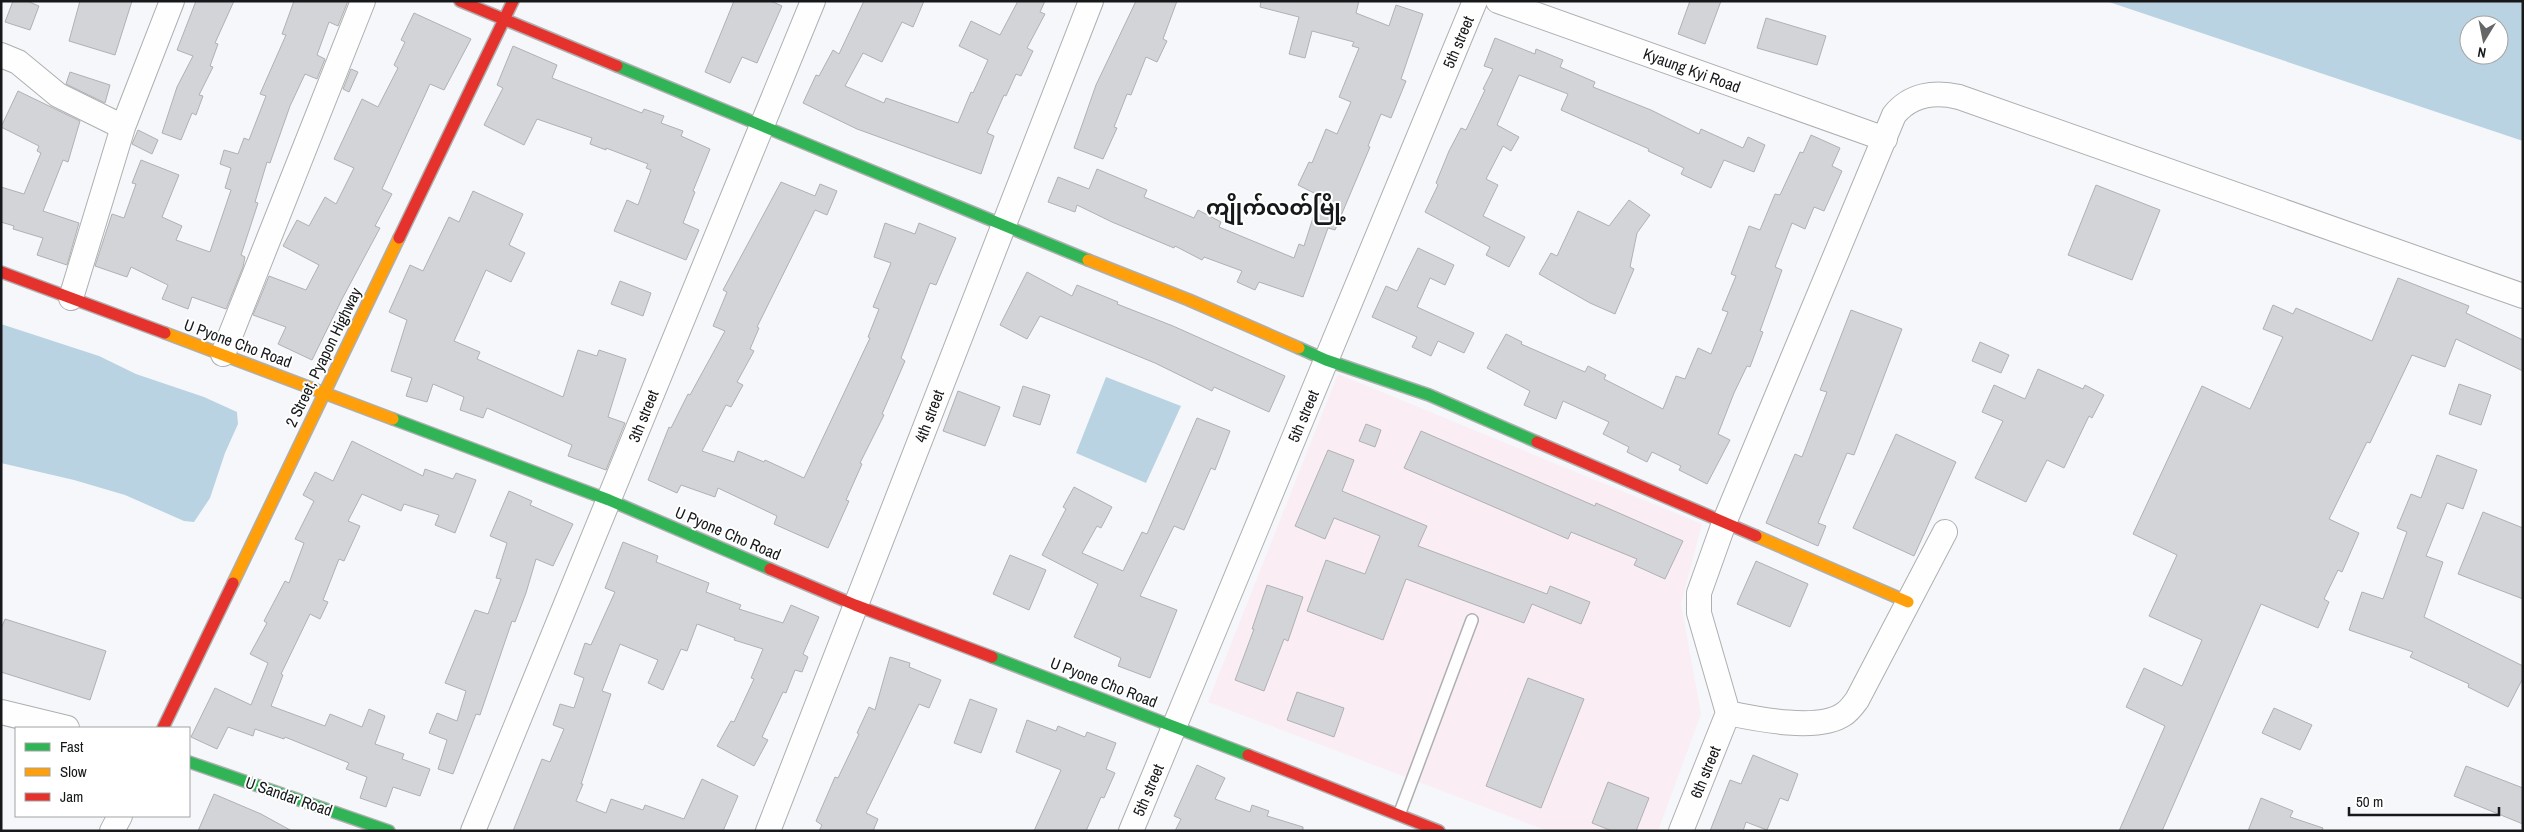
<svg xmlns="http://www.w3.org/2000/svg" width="2524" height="832" font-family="'Archivo Narrow','Noto Sans Myanmar',sans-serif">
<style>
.medical{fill:#faedf3}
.water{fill:#bad3e2;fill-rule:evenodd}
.building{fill:#d2d4d7;stroke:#afb1b3}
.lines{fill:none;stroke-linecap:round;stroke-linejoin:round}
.lane-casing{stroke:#aeafb1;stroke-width:14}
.street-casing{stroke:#aeafb1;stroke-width:26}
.fast-casing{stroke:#aeafb1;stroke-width:14}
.slow-casing{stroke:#aeafb1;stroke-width:14}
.jam-casing{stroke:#aeafb1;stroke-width:14}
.lane{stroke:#fefefe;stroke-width:11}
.street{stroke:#fefefe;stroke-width:24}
.fast{stroke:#30b455;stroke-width:11}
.slow{stroke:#ff9f0a;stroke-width:11}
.jam{stroke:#e5322d;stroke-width:11}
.labels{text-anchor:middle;stroke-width:4;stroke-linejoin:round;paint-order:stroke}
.street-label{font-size:16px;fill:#16181a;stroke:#fff}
.district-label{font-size:21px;font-weight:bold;fill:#16181a;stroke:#fff}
</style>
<rect width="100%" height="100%" fill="#f5f7fa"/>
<!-- medical -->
<path class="medical" d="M1338 374 1702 524 1681 604 1701 714 1658 831H1548L1208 702Z"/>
<!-- water -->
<path class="water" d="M2106 1H2523V141ZM2469 25H2499V55H2469Z
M1 324 99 356 136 374 204 397 237 412 238 424 225 453 210 498 194 522 184 521 125 495 74 480 1 463Z
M1106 377 1181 406 1146 483 1076 453Z"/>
<!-- building -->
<path class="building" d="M13 1H27L39 6 30 30 5 22Z
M80 1H132L115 55 69 41Z
M196 1H234L215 43 218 44 210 66 213 67 199 95 203 96 196 115 192 113 181 140 162 133 177 87 193 56 177 50Z
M294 1H348L338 26 329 22 317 55 325 59 317 79 305 74 290 106 270 163 267 162 255 202 258 203 241 255 245 257 243 267 226 309 192 297 188 309 162 299 168 285 131 267 127 277 95 266 112 214 124 218 136 184 132 183 141 160 179 175 162 217 182 226 176 240 210 252 231 190 225 188 231 168 220 164 224 150 238 154 244 138 249 140 266 96 260 94 286 35 282 34Z
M734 1H771L782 6 757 63 742 57 730 83 705 72Z
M864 1H924L913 27 902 22 882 62 863 53 845 86 884 103 886 98 958 123 971 92 973 93 988 60 959 46 971 21 1000 35 1018 1H1045L1040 12 1045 14 1027 48 1033 51 1021 76 1016 74 1006 96 1004 95 987 133 994 136 981 174 857 129 803 103 816 75 819 76 833 50 839 54Z
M1136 1H1177L1163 39 1167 41 1157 62 1146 57 1131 95 1127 94 1114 127 1117 128 1103 159 1074 148 1096 85Z
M1261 1H1359L1356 13 1389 26 1396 5 1423 14 1401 79 1406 81 1391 118 1381 114 1368 146 1370 147 1335 230 1328 228 1303 297 1259 282 1255 290 1237 282 1242 271 1204 257 1202 260 1175 246 1174 248 1112 222 1077 205 1075 212 1048 202 1058 177 1089 189 1097 169 1147 190 1144 197 1194 218 1198 210 1221 222 1219 227 1294 258 1299 244 1304 246 1320 196 1298 185 1309 162 1312 163 1326 129 1337 134 1351 102 1339 97 1359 48 1352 46 1354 42 1312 31 1305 58 1289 54 1299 17 1260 7Z
M1690 1H1721L1705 44 1678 34Z
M414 13 471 39 444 90 430 84 382 189 392 194 375 226 380 228 342 299 312 360 278 344 286 327 253 315 269 276 306 290 319 265 283 246 297 220 309 226 325 197 336 204 354 168 334 159 362 99 378 107 398 68 394 65 405 42 401 40Z
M1766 18 1826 36 1817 65 1757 48Z
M1495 38 1535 54 1536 49 1563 60 1560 67 1595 82 1593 87 1651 110 1699 134 1701 129 1743 148 1748 137 1765 145 1754 172 1724 160 1711 188 1681 174 1684 168 1648 151 1649 149 1561 110 1568 94 1519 75 1497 125 1519 137 1511 151 1503 146 1486 179 1498 185 1483 216 1525 237 1509 267 1486 255 1490 247 1425 212 1438 185 1436 183 1449 151 1461 128 1466 130 1485 90 1483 89 1493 69 1484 66Z
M513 46 557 65 552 78 642 113 644 109 664 116 661 123 683 131 681 136 710 149 693 191 695 192 683 223 699 230 686 260 614 231 627 200 638 205 651 170 646 168 648 164 606 148V150L590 144 592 138 537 119 524 145 484 125 503 88 497 85Z
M351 69 358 72 349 92 343 89Z
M70 72 110 85 105 103 66 84Z
M18 91 80 121 68 162 63 160 43 211 79 223 67 265 37 255 43 238 13 229 14 226 1 222V187L24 194 41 153 37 151 39 146 1 127Z
M138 130 158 140 152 154 132 144Z
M1811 135 1840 148 1832 166 1842 171 1824 211 1814 207 1805 229 1792 223 1775 267 1782 270 1760 331 1763 332 1750 367 1747 366 1734 393 1718 434 1730 440 1707 484 1679 470 1681 466 1652 452 1647 462 1627 452 1629 447 1603 434 1609 422 1563 401 1556 419 1524 405 1530 391 1487 368 1506 334 1522 342 1521 344 1585 372 1588 366 1606 375 1604 379 1663 409 1676 376 1685 379 1698 348 1711 354 1728 312 1722 310 1736 276 1731 274 1749 226 1760 230 1775 194 1780 195 1800 152 1803 153Z
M781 182 815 196 820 184 837 191 827 215 815 210 757 327 759 328 750 349 754 351 737 382 743 385 731 407 726 405 702 451 734 462 738 451 764 462 765 460 804 478 870 338 868 337 879 309 873 307 891 263 874 257 885 223 915 234 919 223 956 238 936 285 930 283 901 358 905 361 882 414 884 415 860 463 862 464 846 500 849 501 828 548 774 524 777 516 718 488 715 497 681 485 677 493 648 480 669 427 671 428 688 394 690 395 725 331 713 326 727 292 723 290Z
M2096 185 2160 210 2132 280 2068 255Z
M473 191 523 214 509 245 525 253 511 282 486 270 454 341 480 352 477 359 563 397 578 350 597 356 599 350 626 359 608 417 625 423 606 470 568 456 572 445 522 423 487 408 483 418 460 410 464 397 433 384 427 402 406 396 412 378 391 371 407 320 389 312 410 265 423 271 449 217 459 222Z
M1629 200 1650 215 1637 233 1630 267 1634 269 1615 314 1590 303 1539 274 1551 253 1557 256 1578 211 1609 226Z
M1418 248 1454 265 1445 285 1430 278 1417 307 1474 333 1464 353 1438 341 1431 356 1412 347 1417 337 1372 317 1386 286 1397 291Z
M1027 272 1072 296 1077 285 1118 302 1117 304 1173 326 1285 376 1269 412 1214 387 1212 391 1155 363 1040 316 1027 339 1000 325Z
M2398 278 2469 306 2466 313 2523 340V371L2456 339 2445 367 2412 355 2370 443 2367 442 2329 519 2359 533 2342 572 2338 570 2324 599 2329 602 2318 628 2261 604 2162 831H2119L2165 726 2126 707 2144 668 2182 686 2202 640 2149 616 2177 555 2133 534 2202 386 2250 409 2283 337 2263 329 2273 305 2293 314 2296 308 2372 341Z
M620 281 651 293 643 316 611 304Z
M1851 310 1902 329 1854 455 1847 453 1818 523 1826 526 1818 546 1766 523 1795 454 1802 457 1827 392 1820 390Z
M1980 342 2009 355 2001 373 1972 361Z
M2038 369 2083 389 2085 385 2104 395 2092 418 2089 416 2064 468 2047 460 2026 502 1975 478 2003 421 1982 412 1994 385 2025 399Z
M2459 384 2491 395 2481 425 2449 414Z
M1023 386 1050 395 1040 425 1013 416Z
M958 391 1000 407 985 446 943 431Z
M1197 418 1230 431 1215 470 1211 468 1184 530 1174 526 1140 596 1177 610 1150 678 1118 666 1121 658 1074 637 1098 584 1042 555 1066 509 1063 507 1074 487 1112 507 1101 528 1097 526 1082 553 1123 571 1142 532 1147 534Z
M1366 424 1381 430 1375 447 1359 441Z
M1421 431 1595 506 1596 503 1683 541 1665 579 1634 565 1637 559 1571 532 1568 539 1404 468Z
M1896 434 1956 462 1914 556 1853 528Z
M352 441 423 476 425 469 453 479 456 473 476 480 455 533 435 525 439 515 404 504 401 511 362 494 348 521 360 526 344 561 339 559 323 600 328 602 320 619 310 614 281 674 283 675 271 706 325 726 330 714 362 727 369 709 385 716 375 744 404 754 402 759 430 769 420 796 393 787 386 807 360 798 367 777 346 769 349 763 285 737 284 739 255 729 253 736 228 727 217 749 191 737 215 688 251 705 268 663 250 654 267 623 264 621 285 581 289 583 304 543 295 539 314 501 303 495 315 472 333 481Z
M1328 450 1354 460 1342 491 1427 526 1418 546 1547 594 1550 586 1590 602 1581 624 1532 604 1524 623 1406 579 1383 640 1307 611 1326 560 1365 574 1380 536 1334 518 1325 539 1295 526Z
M2437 455 2477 470 2463 509 2447 503 2426 556 2443 562 2424 617 2523 666V678L2508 707 2468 687 2469 684 2410 657 2413 652 2349 630 2362 592 2383 599 2407 532 2397 528 2411 494 2421 498Z
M509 491 532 501 530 505 573 524 553 566 536 559 526 593 515 622 512 621 480 715 476 714 453 774 438 769 447 740 429 733 437 713 457 721 466 691 445 683 475 610 488 614 501 579 496 578 507 543 490 536Z
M2483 512 2523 528V599L2458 574Z
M623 542 658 556 656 562 709 583 706 592 741 605 739 609 783 623 791 605 819 617 803 654 808 657 802 672 795 670 786 693 783 692 762 737 768 740 754 766 717 746 731 721 734 722 754 679 751 678 763 649 734 640 735 638 697 624 687 651 681 649 663 690 648 683 658 660 620 644 602 691 611 694 581 784H583L576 801 606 813 611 799 643 810 645 805 684 819 702 779 738 796 723 831H513L542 759 550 762 564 729 553 725 560 704 574 708 584 678 574 674 585 643 591 645 615 592 605 588Z
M1010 555 1046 570 1029 610 993 594Z
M1756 561 1808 584 1790 627 1737 604Z
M1267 585 1303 597 1288 641 1284 639 1264 691 1235 680 1254 629H1252Z
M5 619 106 651 90 700 1 672V629Z
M890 657 910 663 909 667 941 680 929 708 919 704 866 813 878 819 873 831H819L822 825 816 821 835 777 838 778 859 734 857 733 869 707 875 710Z
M1528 678 1584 699 1541 808 1486 786Z
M1297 692 1344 708 1334 737 1287 720Z
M970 699 997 709 981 753 954 743Z
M2274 708 2312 725 2300 750 2262 733Z
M1027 720 1056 731 1058 726 1085 737 1087 732 1116 743 1106 769 1115 773 1104 798 1101 797 1086 831H1034L1061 770 1016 752Z
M1753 755 1798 774 1788 801 1780 798 1767 830 1746 822 1743 831H1710L1730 780 1741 784Z
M1197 765 1225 778 1215 799 1250 812 1252 805 1269 811 1267 816 1303 827V831H1175L1181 819 1174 816Z
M2466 766 2523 788V824L2454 796Z
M1608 782 1649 798 1636 831H1612L1592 823Z
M214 794 261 814 292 831H198Z
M2261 798 2293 811 2290 817 2323 828 2322 831H2248Z"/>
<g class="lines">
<defs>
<path id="lane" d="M1399 815 1472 620"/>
<path id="street" d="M1498 1 1885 139
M1 55 18 62 58 95 123 127
M71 298 123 127 172 1
M223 354 363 1
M1 712 67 728
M1728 713 1699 613V593L1724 523 1894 115C1910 95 1934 91 1959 97L2523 296
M1728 713C1757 719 1819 732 1844 714 1849 711 1854 704 1857 700L1945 532
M112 831 120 816
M473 831 813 1
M768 831 1091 1
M1131 831 1475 1
M1681 831 1728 713"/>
<path id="fast" d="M617 66 1088 260
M1299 348 1326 360 1429 395 1537 442
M393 419 609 500 770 569
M992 657 1248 755
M189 762 389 831"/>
<path id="slow" d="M1088 260 1189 300 1299 348
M165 333 393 419
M1756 536 1908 602
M233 583 399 238"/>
<path id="jam" d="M460 1 617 66
M399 238 513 1
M1 272 165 333
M1537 442 1756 536
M770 569 855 605 992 657
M163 728 233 583
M1248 755 1439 831"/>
</defs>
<!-- lane casing -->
<use href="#lane" class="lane-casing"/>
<!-- street casing -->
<use href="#street" class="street-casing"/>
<!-- fast casing -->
<use href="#fast" class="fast-casing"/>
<!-- slow casing -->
<use href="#slow" class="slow-casing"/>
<!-- jam casing -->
<use href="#jam" class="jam-casing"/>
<!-- lane -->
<use href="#lane" class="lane"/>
<!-- street -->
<use href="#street" class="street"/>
<!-- fast -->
<use href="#fast" class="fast"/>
<!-- slow -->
<use href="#slow" class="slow"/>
<!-- jam -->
<use href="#jam" class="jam"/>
</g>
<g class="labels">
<!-- street labels -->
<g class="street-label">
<text transform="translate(1458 42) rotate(-67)" y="6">5th street</text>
<text transform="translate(1692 70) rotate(20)" y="6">Kyaung Kyi Road</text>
<text transform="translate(238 343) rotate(20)" y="6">U Pyone Cho Road</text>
<text transform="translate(323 357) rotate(-64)" y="6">2 Street, Pyapon Highway</text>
<text transform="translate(643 416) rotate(-68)" y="6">3th street</text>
<text transform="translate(929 416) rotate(-69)" y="6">4th street</text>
<text transform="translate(1303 416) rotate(-67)" y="6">5th street</text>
<text transform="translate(728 533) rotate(23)" y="6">U Pyone Cho Road</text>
<text transform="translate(1104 682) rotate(21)" y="6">U Pyone Cho Road</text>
<text transform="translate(1705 772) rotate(-68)" y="6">6th street</text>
<text transform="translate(1148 790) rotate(-67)" y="6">5th street</text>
<text transform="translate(289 796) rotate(19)" y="6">U Sandar Road</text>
</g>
<!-- district labels -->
<g class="district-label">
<text x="1276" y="215">ကျိုက်လတ်မြို့</text>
</g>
</g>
<!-- border -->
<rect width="2524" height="832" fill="none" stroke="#16181a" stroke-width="5"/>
<!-- legend -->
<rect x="15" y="727" width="175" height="90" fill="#ffffff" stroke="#a2a3a3"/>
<rect x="25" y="743" width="25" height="8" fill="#30b455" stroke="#a2a3a3"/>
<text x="60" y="752" font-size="15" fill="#16181a">Fast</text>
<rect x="25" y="768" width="25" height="8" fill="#ff9f0a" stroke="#a2a3a3"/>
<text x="60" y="777" font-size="15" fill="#16181a">Slow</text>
<rect x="25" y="793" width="25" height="8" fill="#e5322d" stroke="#a2a3a3"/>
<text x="60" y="802" font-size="15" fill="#16181a">Jam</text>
<!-- north arrow -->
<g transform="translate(2484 40) rotate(190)"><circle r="24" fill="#ffffff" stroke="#a2a3a3"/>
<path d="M0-4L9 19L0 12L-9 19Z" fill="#646668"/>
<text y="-8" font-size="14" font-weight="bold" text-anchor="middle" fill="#16181a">N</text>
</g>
<!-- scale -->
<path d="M2349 807v8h150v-8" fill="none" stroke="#16181a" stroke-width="2.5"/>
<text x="2356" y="807" font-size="15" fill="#16181a" stroke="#ffffff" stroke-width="4" paint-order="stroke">50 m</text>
</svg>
